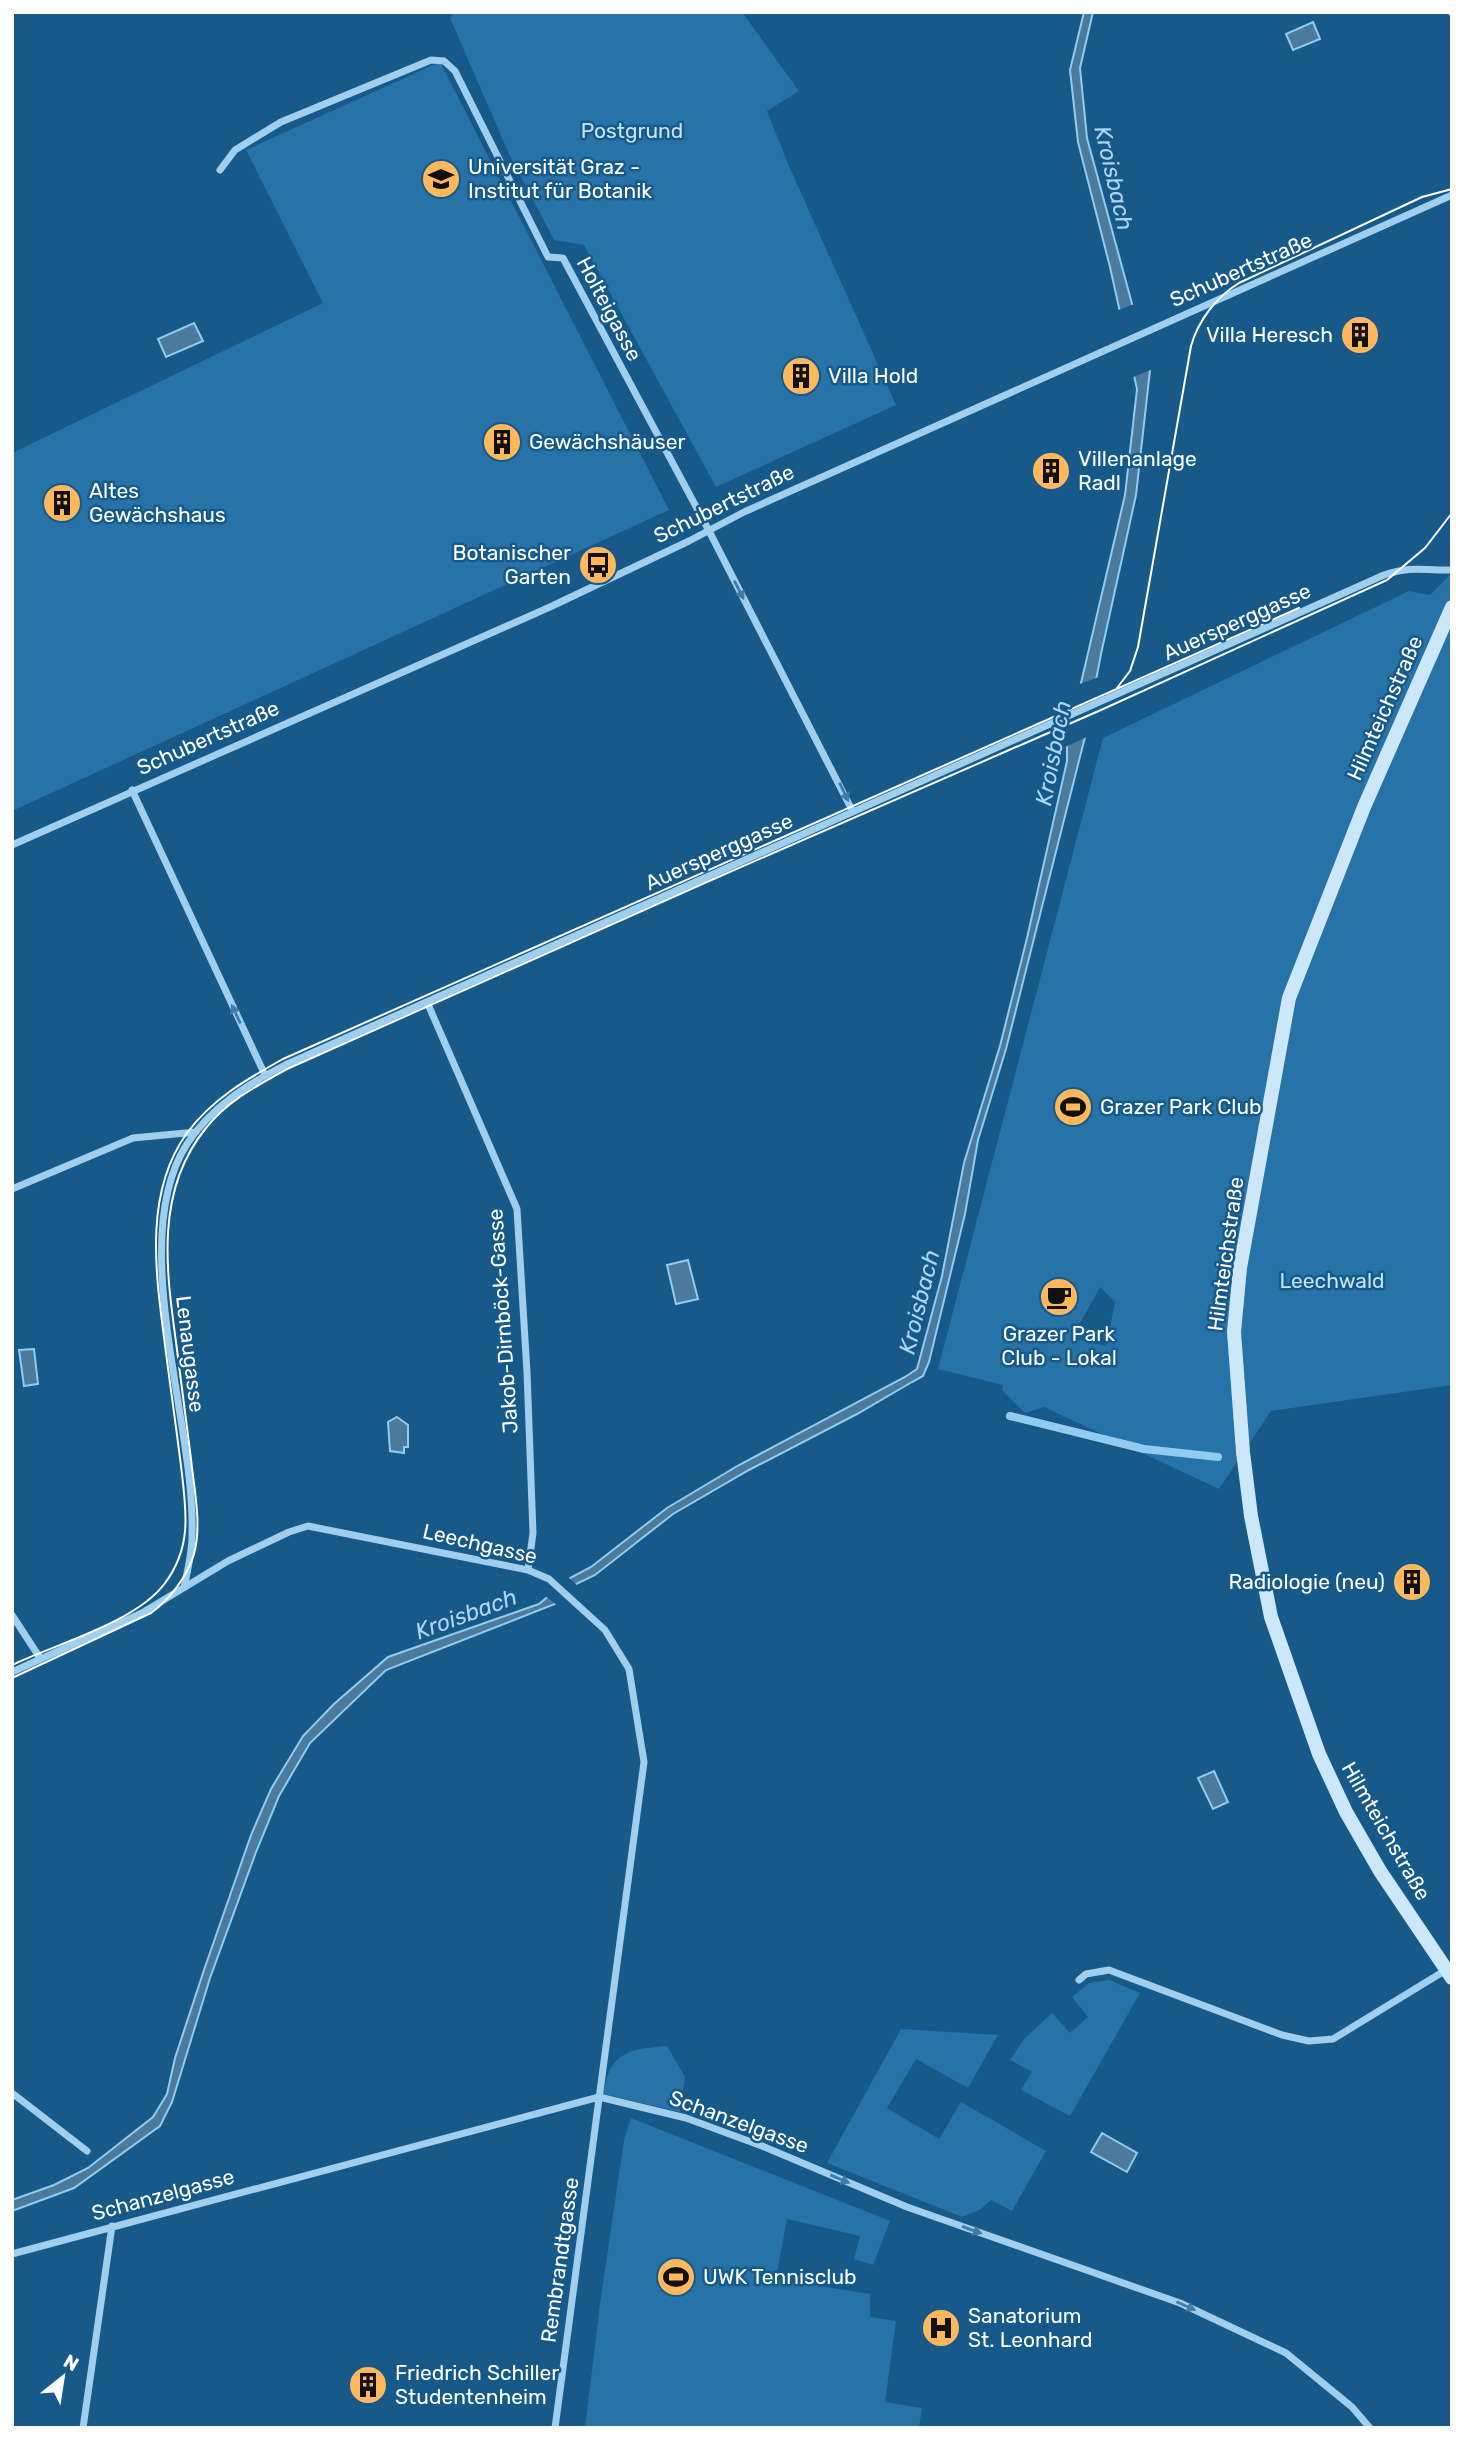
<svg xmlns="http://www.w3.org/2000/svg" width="1464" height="2440" font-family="Rubik,sans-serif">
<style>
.green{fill:#2772a6;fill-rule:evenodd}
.water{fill:#4b7a9d;stroke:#91cbf0;stroke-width:2}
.pier{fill:#175989}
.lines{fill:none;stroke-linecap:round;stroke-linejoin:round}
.stream{stroke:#91cbf0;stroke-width:8}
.street{stroke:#9fceee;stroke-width:7}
.secondary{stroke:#cce6fa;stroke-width:14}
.tram{stroke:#fff;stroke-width:2}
.oneway{fill:#407ca7}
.labels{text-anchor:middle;stroke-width:5;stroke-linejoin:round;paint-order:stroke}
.park-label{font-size:21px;fill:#c5e4fa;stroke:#175989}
.poi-label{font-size:21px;fill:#fff;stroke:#175989;text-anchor:start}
.street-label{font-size:21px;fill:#fff;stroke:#175989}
.water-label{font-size:23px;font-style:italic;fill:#abd7f5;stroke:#175989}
</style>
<rect width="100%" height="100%" fill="#175989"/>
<!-- green -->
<path class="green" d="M455 12H742L799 91 767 111 789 166 896 405 716 487 584 245 554 240 509 154 450 18Z
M440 62 669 510 12 811V453L323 303 246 150Z
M1452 573V1385L1271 1411 1219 1489 1044 1407 1025 1413 1002 1390 1003 1385 938 1369 1103 738 1409 591 1430 595ZM1100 1287 1115 1302 1106 1346 1072 1338Z
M1109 1980 1140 1993 1070 2116 1021 2090 1032 2072 1010 2060 1024 2039 1052 2013 1070 2033 1088 2017 1072 1997 1089 1983Z
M901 2029 998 2035 968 2088 916 2059 887 2108 939 2139 961 2102 1046 2151 1012 2211 991 2200 981 2209 962 2217 827 2163Z
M667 2046 685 2077 680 2112 603 2094C610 2052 628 2049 667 2046Z
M631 2118 890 2221 873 2265 854 2259 860 2236 787 2219 776 2279 870 2294V2317L896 2321 885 2402 922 2408 919 2428H585L600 2304 624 2140Z"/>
<!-- water -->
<path class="water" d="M1084 12H1093L1080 68 1087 138 1150 370 1136 495 1101 654 1085 737 1006 1049 978 1140 965 1214 929 1362 923 1376 912 1382 857 1414 749 1470 673 1514 595 1575 576 1584 555 1604 386 1670 310 1743 279 1796 256 1852 210 1978 172 2102 160 2126 74 2188 12 2211V2200L54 2185 88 2168 153 2117 167 2094 175 2058 204 1970 251 1835 271 1789 303 1736 334 1704 388 1657 539 1604 570 1578 591 1567 667 1508 739 1465 905 1377 917 1369 942 1276 964 1163 1000 1046 1027 938 1067 761V746L1081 683 1125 495 1137 389 1110 267 1078 142 1070 70Z
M1313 22 1320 39 1293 50 1286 34Z
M194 323 203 341 166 357 158 339Z
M688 1260 698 1299 676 1304 667 1265Z
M34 1349 38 1384 24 1386 19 1350Z
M397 1417 408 1425V1447H404V1453L390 1451 388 1422Z
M1214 1771 1228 1802 1213 1809 1198 1778Z
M1102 2133 1137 2153 1127 2172 1091 2152Z"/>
<!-- pier -->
<path class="pier" d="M1137 303 1153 369 1131 378 1116 311Z
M1099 677 1089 736 1063 748 1077 685Z
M567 1576 579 1587 558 1606 544 1595Z"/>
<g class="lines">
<!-- stream -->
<path class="stream" d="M1010 1416 1144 1449 1218 1457"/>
<!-- street -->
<path class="street" d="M1451 12 1452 13
M220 170 235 150 281 122 431 60 444 61 455 71 548 257 563 258 708 529 853 812
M132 790 265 1075
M12 845 550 607 689 541 744 512 1452 195
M427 1002 517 1209 527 1372 533 1533 528 1570
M12 1189 133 1138 196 1132
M184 1587C188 1570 192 1552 192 1535 196 1424 125 1240 187 1144 211 1107 248 1084 285 1065L1384 575C1414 565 1423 571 1452 570
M12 1615 40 1658
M12 1672 142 1613 228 1561 289 1532 308 1526 528 1570 549 1579 605 1630 629 1669 644 1762 555 2428
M1079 1980 1086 1974 1109 1970 1282 2035 1309 2041 1333 2039 1446 1970
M12 2093 87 2151
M12 2254 599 2097 686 2118 762 2146 907 2207 1180 2303 1286 2353 1352 2407 1370 2428
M83 2428 112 2226"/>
<!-- secondary -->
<path class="secondary" d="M1452 607 1364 807 1289 998 1240 1268 1234 1332 1243 1452 1251 1516 1271 1617 1319 1754 1346 1812 1380 1871 1452 1978"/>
<!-- tram -->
<path class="tram" d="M1117 688 1130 671 1138 647 1191 346C1198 321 1216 297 1239 283L1422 197 1452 189
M12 1665C56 1644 137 1622 165 1583 193 1546 186 1509 181 1466 176 1425 170 1385 165 1345 156 1275 143 1194 187 1133 212 1099 247 1079 283 1059L1299 608
M12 1678 151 1613C170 1599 187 1577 194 1554 202 1525 194 1488 191 1459 186 1420 181 1381 176 1342 166 1269 155 1190 206 1128 227 1101 258 1085 287 1069L709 881 1101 710 1387 580 1425 548 1452 513"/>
</g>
<!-- one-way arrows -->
<defs><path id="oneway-solid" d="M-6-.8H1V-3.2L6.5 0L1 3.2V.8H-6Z" transform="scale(1.75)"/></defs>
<g class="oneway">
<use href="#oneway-solid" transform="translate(739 590) rotate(63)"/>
<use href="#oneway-solid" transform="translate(844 792) rotate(64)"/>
<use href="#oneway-solid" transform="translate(236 1014) rotate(-115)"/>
<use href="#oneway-solid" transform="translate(840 2179) rotate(23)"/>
<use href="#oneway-solid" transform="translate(972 2230) rotate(20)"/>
<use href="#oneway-solid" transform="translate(1186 2306) rotate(24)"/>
</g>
<!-- icons -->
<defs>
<symbol id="university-disc" viewBox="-11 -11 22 22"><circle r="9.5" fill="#ffb95c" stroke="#175989"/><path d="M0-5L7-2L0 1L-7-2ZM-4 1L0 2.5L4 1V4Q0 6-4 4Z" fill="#111"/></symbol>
<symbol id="building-disc" viewBox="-11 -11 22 22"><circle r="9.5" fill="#ffb95c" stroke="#175989"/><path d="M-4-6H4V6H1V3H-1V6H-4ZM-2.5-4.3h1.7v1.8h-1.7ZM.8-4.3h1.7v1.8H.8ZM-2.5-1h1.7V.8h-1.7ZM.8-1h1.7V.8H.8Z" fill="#111"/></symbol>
<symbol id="bus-disc" viewBox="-11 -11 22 22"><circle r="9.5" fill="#ffb95c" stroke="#175989"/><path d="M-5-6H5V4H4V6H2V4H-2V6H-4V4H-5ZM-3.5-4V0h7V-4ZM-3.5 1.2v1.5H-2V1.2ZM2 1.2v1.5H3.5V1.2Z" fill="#111"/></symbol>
<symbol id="stadium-disc" viewBox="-11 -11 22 22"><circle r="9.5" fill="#ffb95c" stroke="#175989"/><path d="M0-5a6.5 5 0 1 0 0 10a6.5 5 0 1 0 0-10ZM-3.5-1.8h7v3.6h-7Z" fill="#111"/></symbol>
<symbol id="cafe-disc" viewBox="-11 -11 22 22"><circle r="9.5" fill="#ffb95c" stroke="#175989"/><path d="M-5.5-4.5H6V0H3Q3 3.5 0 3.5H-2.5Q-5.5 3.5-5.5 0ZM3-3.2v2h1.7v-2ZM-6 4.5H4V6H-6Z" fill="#111"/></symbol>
<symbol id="hospital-disc" viewBox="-11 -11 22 22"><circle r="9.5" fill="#ffb95c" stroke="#175989"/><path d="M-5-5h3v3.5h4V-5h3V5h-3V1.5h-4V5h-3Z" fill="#111"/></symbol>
</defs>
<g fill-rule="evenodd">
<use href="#university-disc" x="419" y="157" width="44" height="44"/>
<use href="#building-disc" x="1338" y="313" width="44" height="44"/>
<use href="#building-disc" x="779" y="354" width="44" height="44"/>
<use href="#building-disc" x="480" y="420" width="44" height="44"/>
<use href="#building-disc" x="1029" y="449" width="44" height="44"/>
<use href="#building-disc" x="40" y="481" width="44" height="44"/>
<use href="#bus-disc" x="576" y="543" width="44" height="44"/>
<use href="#stadium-disc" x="1051" y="1085" width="44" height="44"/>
<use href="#cafe-disc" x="1037" y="1275" width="44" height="44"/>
<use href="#building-disc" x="1390" y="1560" width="44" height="44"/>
<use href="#stadium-disc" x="654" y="2255" width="44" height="44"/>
<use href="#hospital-disc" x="919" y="2306" width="44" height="44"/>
<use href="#building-disc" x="346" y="2363" width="44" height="44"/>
</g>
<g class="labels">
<!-- park labels -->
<g class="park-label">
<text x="632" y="138">Postgrund</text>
<text x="1332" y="1288">Leechwald</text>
</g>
<!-- poi labels -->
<g class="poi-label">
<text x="468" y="174">Universität Graz -<tspan x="468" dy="24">Institut für Botanik</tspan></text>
<text x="1333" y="342" text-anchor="end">Villa Heresch</text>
<text x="828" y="383">Villa Hold</text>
<text x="529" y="449">Gewächshäuser</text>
<text x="1078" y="466">Villenanlage<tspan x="1078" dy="24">Radl</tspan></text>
<text x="89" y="498">Altes<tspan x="89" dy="24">Gewächshaus</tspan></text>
<text x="571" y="560" text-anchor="end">Botanischer<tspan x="571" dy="24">Garten</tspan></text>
<text x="1100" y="1114">Grazer Park Club</text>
<text x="1059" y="1341" text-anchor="middle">Grazer Park<tspan x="1059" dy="24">Club - Lokal</tspan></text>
<text x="1385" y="1589" text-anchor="end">Radiologie (neu)</text>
<text x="703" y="2284">UWK Tennisclub</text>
<text x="968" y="2323">Sanatorium<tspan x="968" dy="24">St. Leonhard</tspan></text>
<text x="395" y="2380">Friedrich Schiller<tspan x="395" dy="24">Studentenheim</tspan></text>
</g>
<!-- street labels -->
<g class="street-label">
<text transform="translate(1241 270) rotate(-24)" y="7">Schubertstraße</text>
<text transform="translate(609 309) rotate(62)" y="7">Holteigasse</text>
<text transform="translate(724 504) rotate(-26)" y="7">Schubertstraße</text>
<text transform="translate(1237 622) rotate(-24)" y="7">Auersperggasse</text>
<text transform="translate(1385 708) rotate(-66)" y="7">Hilmteichstraße</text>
<text transform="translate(208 738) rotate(-24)" y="7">Schubertstraße</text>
<text transform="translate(719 852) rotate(-24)" y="7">Auersperggasse</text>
<text transform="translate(1226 1254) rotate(-82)" y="7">Hilmteichstraße</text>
<text transform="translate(503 1321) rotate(-94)" y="7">Jakob-Dirnböck-Gasse</text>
<text transform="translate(190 1354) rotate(83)" y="7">Lenaugasse</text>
<text transform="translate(480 1544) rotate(13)" y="7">Leechgasse</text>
<text transform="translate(1386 1831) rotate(60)" y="7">Hilmteichstraße</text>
<text transform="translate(739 2122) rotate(20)" y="7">Schanzelgasse</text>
<text transform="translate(163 2195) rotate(-15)" y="7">Schanzelgasse</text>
<text transform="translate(560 2260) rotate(-82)" y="7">Rembrandtgasse</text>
</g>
<!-- water labels -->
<g class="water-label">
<text transform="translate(1114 178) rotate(77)" y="8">Kroisbach</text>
<text transform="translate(1053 753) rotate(-79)" y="8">Kroisbach</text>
<text transform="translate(919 1302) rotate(-76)" y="8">Kroisbach</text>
<text transform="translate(466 1614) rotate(-20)" y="8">Kroisbach</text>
</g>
</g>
<!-- border -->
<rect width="1464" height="2440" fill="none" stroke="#ffffff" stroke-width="28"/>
<!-- north arrow -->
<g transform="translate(63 2377) rotate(30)" stroke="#175989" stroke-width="5" paint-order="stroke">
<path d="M0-5L12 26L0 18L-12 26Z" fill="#ffffff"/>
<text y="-10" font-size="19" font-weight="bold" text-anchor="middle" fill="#ffffff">N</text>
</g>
</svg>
